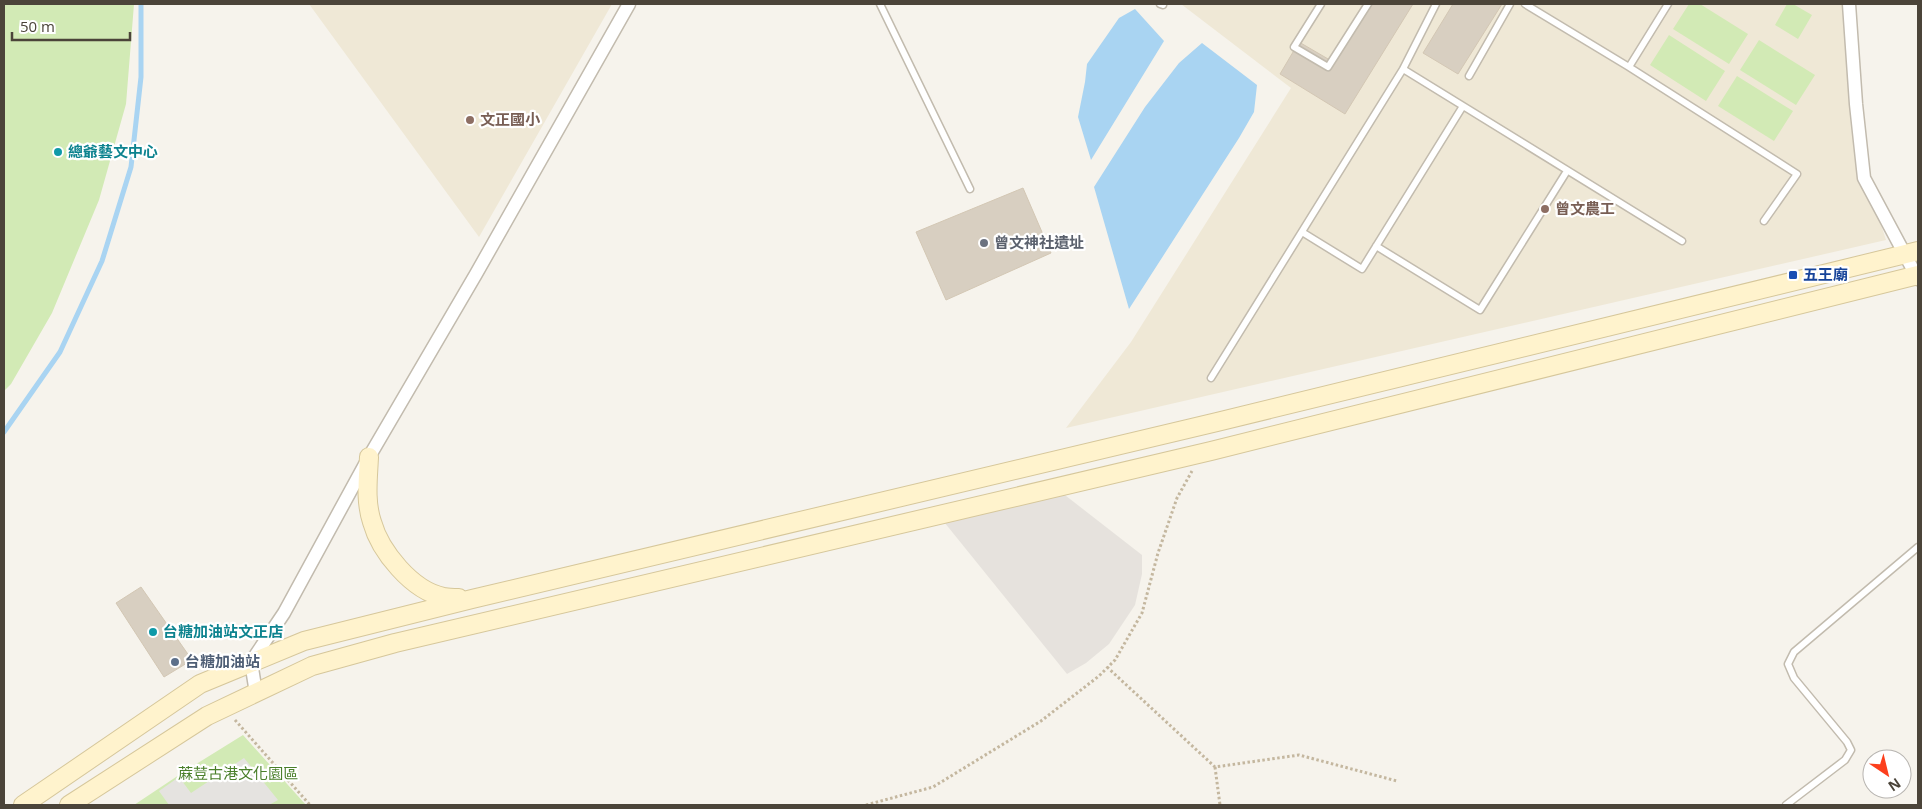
<svg xmlns="http://www.w3.org/2000/svg" width="1922" height="809" font-family="'Open Sans','Noto Sans TC',sans-serif">
<style>
.industrial{fill:#e6e2dd}
.education{fill:#efe8d6}
.green{fill:#d2eab5}
.parking{fill:#e5e3e0}
.water{fill:#a9d4f2}
.lines{fill:none;stroke-linecap:round;stroke-linejoin:round}
.stream{stroke:#a9d4f2;stroke-width:5}
.building{fill:#d8cfc1;stroke:#d3c7b4}
.lane-casing{stroke:#c2bbae;stroke-width:9}
.street-casing{stroke:#c2bbae;stroke-width:15}
.secondary-casing{stroke:#d6c79b;stroke-width:20}
.path{stroke:#c4b79f;stroke-width:3;stroke-dasharray:2.5 2.5;stroke-linecap:butt}
.lane{stroke:#fff;stroke-width:6}
.street{stroke:#fff;stroke-width:12}
.secondary{stroke:#fff3cd;stroke-width:18}
.education-dot{fill:#8d6e63;stroke:#fff;stroke-width:2}
.culture-dot{fill:#0f9aa8;stroke:#fff;stroke-width:2}
.worship-dot{fill:#6b7280;stroke:#fff;stroke-width:2}
.transit-dot{fill:#1a4fb4;stroke:#fff;stroke-width:2}
.service-dot{fill:#5c6f8a;stroke:#fff;stroke-width:2}
.labels{text-anchor:middle;stroke-width:4.5;stroke-linejoin:round;paint-order:stroke}
.education-label{font-size:15px;font-weight:bold;fill:#785e54;stroke:#fff;text-anchor:start}
.culture-label{font-size:15px;font-weight:bold;fill:#0d838f;stroke:#fff;text-anchor:start}
.worship-label{font-size:15px;font-weight:bold;fill:#5b616d;stroke:#fff;text-anchor:start}
.transit-label{font-size:15px;font-weight:bold;fill:#164399;stroke:#fff;text-anchor:start}
.service-label{font-size:15px;font-weight:bold;fill:#4e5e75;stroke:#fff;text-anchor:start}
.park-label{font-size:15px;fill:#4a7f2a;stroke:#fff}
</style>
<rect width="100%" height="100%" fill="#f6f3ec"/>
<!-- industrial -->
<path class="industrial" d="M1052 485 1142 555V574L1135 605 1109 644 1086 663 1067 674 936 512Z"/>
<!-- education -->
<path class="education" d="M309 4H612L479 237Z
M1181 4H1846L1866 179 1886 240 1066 428 1131 342 1291 88Z"/>
<!-- green -->
<path class="green" d="M4 4H134L126 104 99 200 52 313 11 384 4 391Z
M1689 4H1700L1748 34 1729 64 1673 29Z
M1787 4H1793L1812 15 1798 39 1775 25Z
M1669 35 1725 71 1706 101 1650 65Z
M1759 40 1815 75 1796 105 1740 70Z
M1737 76 1793 111 1774 141 1718 106Z
M243 735 306 805H134L185 771Z"/>
<!-- parking -->
<path class="parking" d="M244 758 278 800 269 805H169L159 791 179 777 191 793Z"/>
<!-- water -->
<path class="water" d="M1135 9 1164 41 1091 160 1078 117 1085 82 1087 64 1119 18Z
M1202 43 1257 85 1254 112 1239 138 1129 309 1094 187 1145 107 1179 63Z"/>
<g class="lines">
<!-- stream -->
<path class="stream" d="M4 432 60 352 102 261 131 167 141 77V4"/>
</g>
<!-- building -->
<path class="building" d="M1371 4H1413L1345 114 1280 74 1299 42 1335 63Z
M1453 4H1502L1458 74 1423 53Z
M1023 188 1051 253 946 300 916 232Z
M141 587 192 660 164 677 116 603Z"/>
<g class="lines">
<defs>
<path id="lane" d="M880 4 970 189
M1160 4 1163 5
M1321 4 1294 47 1328 67 1368 4
M1525 4 1629 67 1797 174 1764 221
M1629 67 1668 4
M1403 69 1682 241
M1469 76 1510 4
M1302 232 1362 269 1463 106
M1376 246 1480 310 1567 171
M1211 378 1403 69 1436 4
M1786 805 1845 760 1851 750 1847 742 1794 678 1788 664 1794 652 1918 547"/>
<path id="street" d="M1849 4 1856 104 1864 178 1918 279
M256 693 251 662 284 613 369 457 476 274 629 4"/>
<path id="secondary" d="M369 457C368 479 365 501 372 522 380 551 412 591 444 597 448 598 454 598 459 598
M23 805 200 684 304 641 472 599 1217 422 1918 251
M69 805 207 716 312 666 395 643 1211 451 1918 275"/>
</defs>
<!-- lane casing -->
<use href="#lane" class="lane-casing"/>
<!-- street casing -->
<use href="#street" class="street-casing"/>
<!-- secondary casing -->
<use href="#secondary" class="secondary-casing"/>
<!-- path -->
<path class="path" d="M1107 667 1215 767 1299 755 1397 781
M235 720 310 805
M1215 767 1220 805
M866 805 933 787 1041 721 1099 676 1115 660 1142 613 1158 553 1177 498 1192 471"/>
<!-- lane -->
<use href="#lane" class="lane"/>
<!-- street -->
<use href="#street" class="street"/>
<!-- secondary -->
<use href="#secondary" class="secondary"/>
</g>
<!-- markers -->
<g class="education-dot">
<circle cx="470" cy="120" r="5"/>
<circle cx="1545" cy="209" r="5"/>
</g>
<g class="culture-dot">
<circle cx="58" cy="152" r="5"/>
<circle cx="153" cy="632" r="5"/>
</g>
<circle class="worship-dot" cx="984" cy="243" r="5"/>
<rect class="transit-dot" x="1788" y="270" width="10" height="10" rx="2.5"/>
<circle class="service-dot" cx="175" cy="662" r="5"/>
<g class="labels">
<!-- education labels -->
<g class="education-label">
<text x="480" y="125">文正國小</text>
<text x="1555" y="214">曾文農工</text>
</g>
<!-- culture labels -->
<g class="culture-label">
<text x="68" y="157">總爺藝文中心</text>
<text x="163" y="637">台糖加油站文正店</text>
</g>
<!-- worship labels -->
<g class="worship-label">
<text x="994" y="248">曾文神社遺址</text>
</g>
<!-- transit labels -->
<g class="transit-label">
<text x="1803" y="280">五王廟</text>
</g>
<!-- service labels -->
<g class="service-label">
<text x="185" y="667">台糖加油站</text>
</g>
<!-- park labels -->
<g class="park-label">
<text x="238" y="779">蔴荳古港文化園區</text>
</g>
</g>
<!-- border -->
<rect width="1922" height="809" fill="none" stroke="#4b4439" stroke-width="10"/>
<!-- north arrow -->
<g transform="translate(1887 774) rotate(145)"><circle r="24" fill="#ffffff" stroke="#b7b4b0"/>
<path d="M0-4L9 19L0 12L-9 19Z" fill="#fc3f1d"/>
<text y="-8" font-size="14" font-weight="bold" text-anchor="middle" fill="#4b4439">N</text>
</g>
<!-- scale -->
<path d="M12 32v8h118v-8" fill="none" stroke="#4b4439" stroke-width="2.5"/>
<text x="20" y="32" font-size="15" fill="#4b4439" stroke="#ffffff" stroke-width="4" paint-order="stroke">50 m</text>
</svg>
